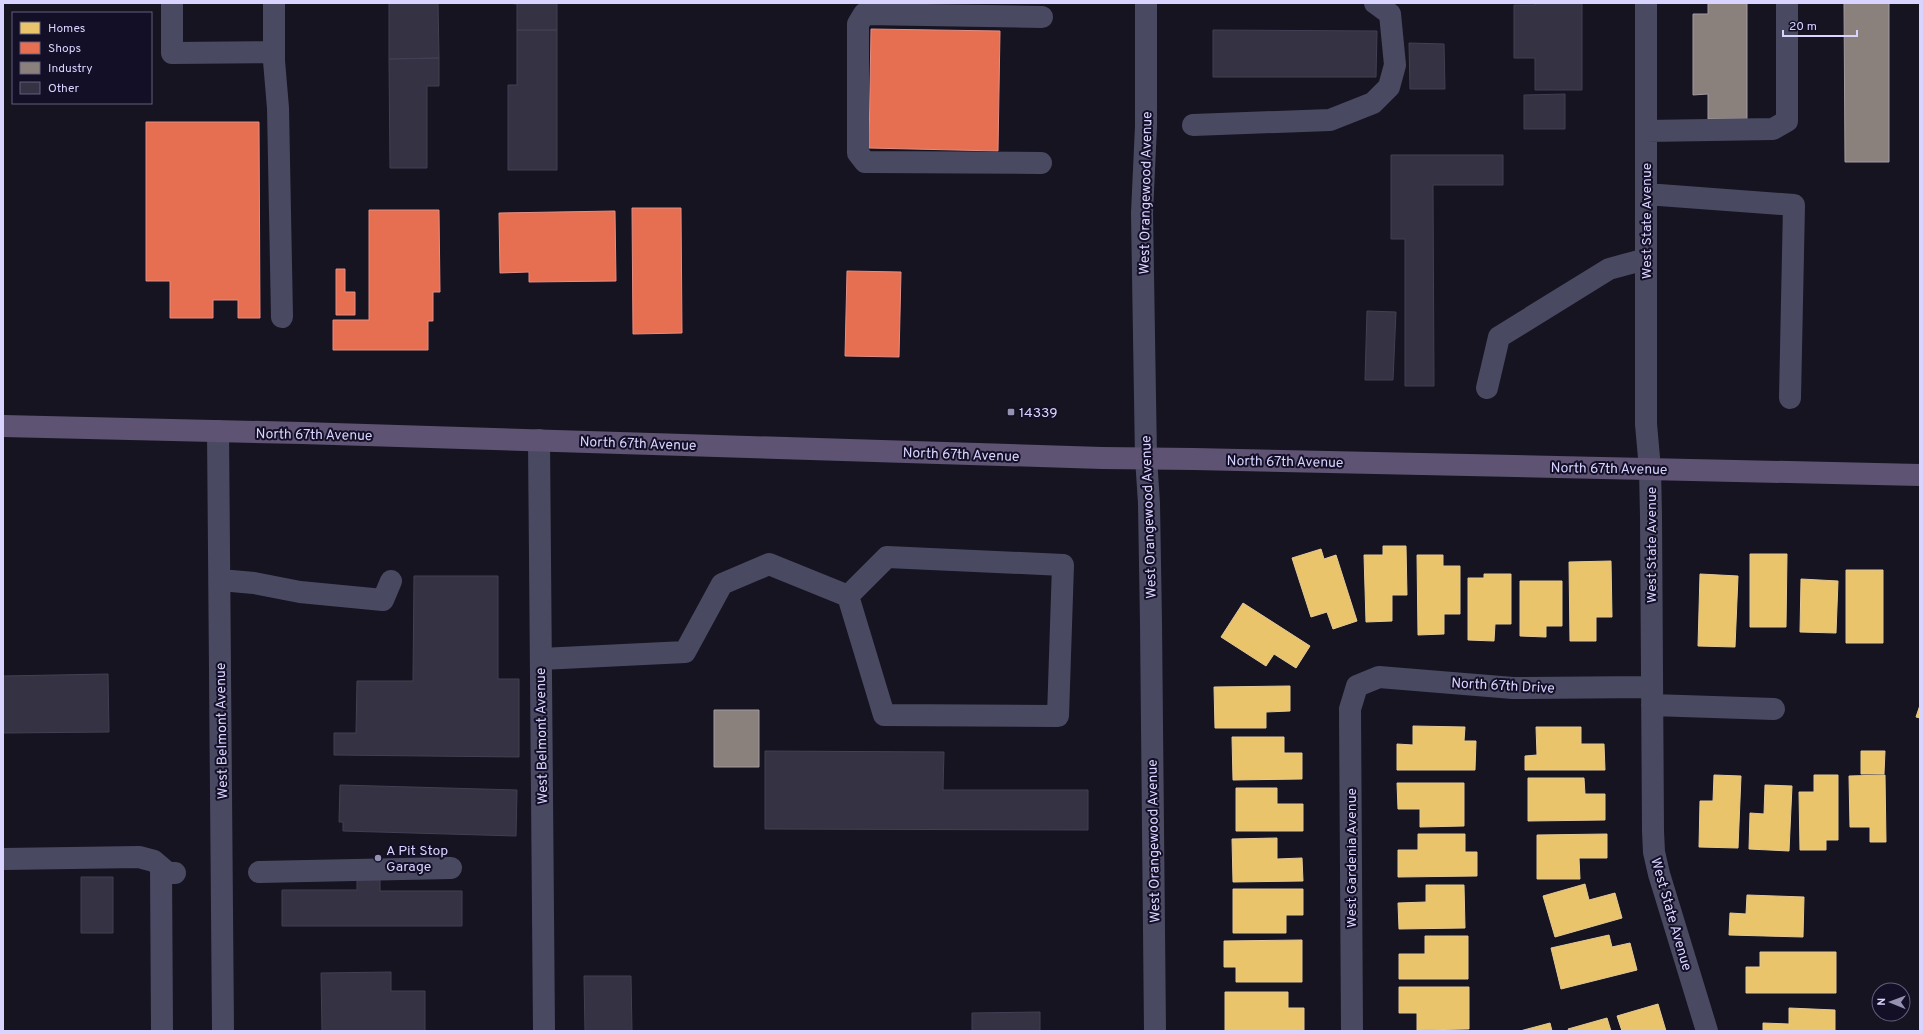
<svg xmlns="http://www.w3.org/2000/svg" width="1923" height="1034" font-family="Overpass,sans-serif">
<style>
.homes{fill:#e9c46a;stroke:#e4c997}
.shops{fill:#e76f51;stroke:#e38d85}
.industry{fill:#8a817c;stroke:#a29aa3}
.building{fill:#343243;stroke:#433f54}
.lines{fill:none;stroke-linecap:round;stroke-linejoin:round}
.minor{stroke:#4a4962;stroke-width:22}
.major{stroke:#5e5373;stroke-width:22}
.poi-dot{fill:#9591b1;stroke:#130f26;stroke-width:1.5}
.labels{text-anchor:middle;stroke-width:4;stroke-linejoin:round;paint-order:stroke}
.street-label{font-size:14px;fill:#d9d4ff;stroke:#130f26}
.poi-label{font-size:14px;fill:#d9d4ff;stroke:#130f26;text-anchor:start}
</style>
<rect width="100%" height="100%" fill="#161421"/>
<!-- homes -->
<path class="homes" d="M1383 546H1406L1407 595H1392V621L1366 622 1364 555H1383Z
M1321 549 1324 559 1336 555 1357 621 1333 629 1327 612 1311 617 1292 558Z
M1750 554H1787L1786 627H1750Z
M1417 555H1443V566H1460V614H1444V634L1418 635Z
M1611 561 1612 617H1596V641H1570L1569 562Z
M1846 570H1883V643H1846Z
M1484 574H1511V624H1495L1494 641 1468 640V578H1484Z
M1700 574 1738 576 1735 647 1698 646Z
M1801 579 1838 581 1836 633 1800 632Z
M1520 581H1562V626H1546V637L1520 636Z
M1243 603 1310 646 1296 668 1274 654 1266 666 1221 637Z
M1290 686V711L1266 712V728H1215L1214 687Z
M1920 705V718L1916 717Z
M1413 726 1465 727 1464 741H1476L1475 770H1397V744L1413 745Z
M1536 727H1581V744H1604L1605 770H1525V756L1537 755Z
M1232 737H1284V753H1302V779L1233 780Z
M1861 751H1885L1884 774H1861Z
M1714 775 1741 776 1738 848 1699 847 1700 801H1713Z
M1814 775H1838V840H1826V850H1800L1799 792H1814Z
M1885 775 1886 842H1870V827H1850L1849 776Z
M1528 778H1584L1585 794H1605V820L1528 821Z
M1397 783H1464V826L1420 827V809H1398Z
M1765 785 1792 786 1789 851 1749 849 1750 813 1764 814Z
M1236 788H1277V804H1303V831H1236Z
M1418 834H1465V852H1477V876L1398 877V850H1418Z
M1607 834V858H1579L1580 879H1537V835Z
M1277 838V859L1302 858 1303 881 1233 882 1232 839Z
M1585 884 1589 900 1615 893 1622 918 1555 937 1543 896Z
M1426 885H1464L1465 928 1399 929 1398 903 1426 902Z
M1233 889H1303V915H1286V933H1233Z
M1747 895 1804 897 1803 937 1729 935 1730 913 1746 914Z
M1609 935 1612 947 1630 943 1637 970 1561 989 1551 948Z
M1425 936H1468V979H1399V954H1425Z
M1302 940V982H1236V967H1224V941Z
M1760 952H1836V993H1746V967H1760Z
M1399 987H1469V1029L1417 1030V1013H1399Z
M1225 992H1288V1008H1304V1031H1225Z
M1658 1004 1666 1031H1622L1617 1016Z
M1789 1008 1835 1010V1031H1763V1023L1789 1024Z
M1607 1018 1611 1031H1569L1568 1029Z
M1550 1023 1552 1031H1520Z"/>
<!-- shops -->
<path class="shops" d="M871 29 1000 31 998 151 869 148Z
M146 122H259L260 318H238V300H213V318H170V281H146Z
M632 208H681L682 333 633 334Z
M369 210H439L440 292H433V321H428V350H333V320H369Z
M615 211 616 281 529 282V272L500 273 499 213Z
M336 269H345V292H355V315H336Z
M847 271 901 272 899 357 845 356Z"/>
<!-- industry -->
<path class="industry" d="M1708 3H1747V119H1708V94L1693 95V14H1708Z
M1844 3H1889V162H1845Z
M714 710H759V767H714Z"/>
<!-- building -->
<path class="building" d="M389 3H438L439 58 389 59Z
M507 3H557V30H517V4Z
M1535 3H1582V90H1535V58H1514V5H1535Z
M517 30H557V170H508V85H517Z
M1213 30 1377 31 1376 77H1213Z
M1409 43 1444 44 1445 89H1410Z
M439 58V86H427V168H390L389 59Z
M1565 94V129H1524V95Z
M1391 155H1503V185H1433L1434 386H1405V239H1391Z
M1367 311 1396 312 1393 380H1365Z
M414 576H498V679H519V757L334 755V733H356L357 681H413Z
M108 674 109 732 3 733V676Z
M765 751 944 752 943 790H1088V830L765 829Z
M340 785 517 790 516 836 343 831V822H339Z
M357 873 380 874V891H462V926H282V890H357Z
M81 877H113V933H81Z
M391 972V991H425V1031H322L321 973Z
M584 976H631L632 1031H585Z
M1040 1012V1031H972V1013Z"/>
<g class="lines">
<!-- minor -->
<path class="minor" d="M172 3V53L274 52
M274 3V61L278 108 282 317
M1146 3V126L1142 213 1146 458 1149 503 1151 623 1155 1031
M1646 3V424L1650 469 1651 516 1653 831 1654 852 1659 874 1707 1031
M1193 125 1330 120 1373 103 1389 87 1395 65 1390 14 1375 3
M1646 131 1773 129 1787 121V3
M1041 163 865 162 858 153V24L864 14 1042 17
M1646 194 1794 205 1790 398
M1487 388 1499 337 1609 269 1646 259
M218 431 223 1031
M539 440 544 1031
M220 580 254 583 300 592 383 600 391 581
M541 659 685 652 722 584 769 564 848 596 887 557 1063 565 1058 716 884 715 848 596
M1652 705 1774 709
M3 859 139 857 154 861 168 873H175
M161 867 162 1031
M259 872 451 868
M1352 1031 1350 709 1357 686 1379 677 1513 688 1651 687"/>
<!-- major -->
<path class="major" d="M3 426 302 433 1102 458 1194 459 1920 475"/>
</g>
<!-- markers -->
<g class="poi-dot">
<rect x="1007" y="408" width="8" height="8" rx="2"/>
<circle cx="378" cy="858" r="4"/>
</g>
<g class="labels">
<!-- street labels -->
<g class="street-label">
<text transform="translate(1145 193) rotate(-89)" y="5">West Orangewood Avenue</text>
<text transform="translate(1646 221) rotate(-90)" y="5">West State Avenue</text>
<text transform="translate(314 434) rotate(1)" y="5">North 67th Avenue</text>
<text transform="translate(638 443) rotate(2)" y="5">North 67th Avenue</text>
<text transform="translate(961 454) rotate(2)" y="5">North 67th Avenue</text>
<text transform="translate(1285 461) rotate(1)" y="5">North 67th Avenue</text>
<text transform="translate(1609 468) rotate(1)" y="5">North 67th Avenue</text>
<text transform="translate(1148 517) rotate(-92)" y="5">West Orangewood Avenue</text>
<text transform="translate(1651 545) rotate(-90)" y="5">West State Avenue</text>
<text transform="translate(1503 685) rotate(3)" y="5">North 67th Drive</text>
<text transform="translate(221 731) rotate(-91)" y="5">West Belmont Avenue</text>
<text transform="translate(541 736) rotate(-91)" y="5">West Belmont Avenue</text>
<text transform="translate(1153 841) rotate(-91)" y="5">West Orangewood Avenue</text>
<text transform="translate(1351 858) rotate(-90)" y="5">West Gardenia Avenue</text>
<text transform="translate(1672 914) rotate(74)" y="5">West State Avenue</text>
</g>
<!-- poi labels -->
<g class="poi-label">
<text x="1019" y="417">14339</text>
<text x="386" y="855">A Pit Stop<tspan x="386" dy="16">Garage</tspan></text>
</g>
</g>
<!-- border -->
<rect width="1923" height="1034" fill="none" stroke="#d9d4ff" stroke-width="8"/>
<!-- legend -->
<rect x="12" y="12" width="140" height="92" fill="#130f26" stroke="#625e7d"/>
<rect x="20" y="22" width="20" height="12" fill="#e9c46a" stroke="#625e7d"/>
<text x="48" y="32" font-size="12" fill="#d9d4ff">Homes</text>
<rect x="20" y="42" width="20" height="12" fill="#e76f51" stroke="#625e7d"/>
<text x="48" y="52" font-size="12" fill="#d9d4ff">Shops</text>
<rect x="20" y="62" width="20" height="12" fill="#8a817c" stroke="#625e7d"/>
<text x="48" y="72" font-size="12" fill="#d9d4ff">Industry</text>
<rect x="20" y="82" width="20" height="12" fill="#343243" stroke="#625e7d"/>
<text x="48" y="92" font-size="12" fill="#d9d4ff">Other</text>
<!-- north arrow -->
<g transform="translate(1891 1002) rotate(271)"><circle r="19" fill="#130f26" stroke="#625e7d"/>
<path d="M0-3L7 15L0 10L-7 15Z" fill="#9591b1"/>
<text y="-6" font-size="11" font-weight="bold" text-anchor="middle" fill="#d9d4ff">N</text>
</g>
<!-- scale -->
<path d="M1783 30v6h74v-6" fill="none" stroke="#d9d4ff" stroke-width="2"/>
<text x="1789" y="30" font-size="12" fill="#d9d4ff" stroke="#130f26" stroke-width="3" paint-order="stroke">20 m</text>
</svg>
